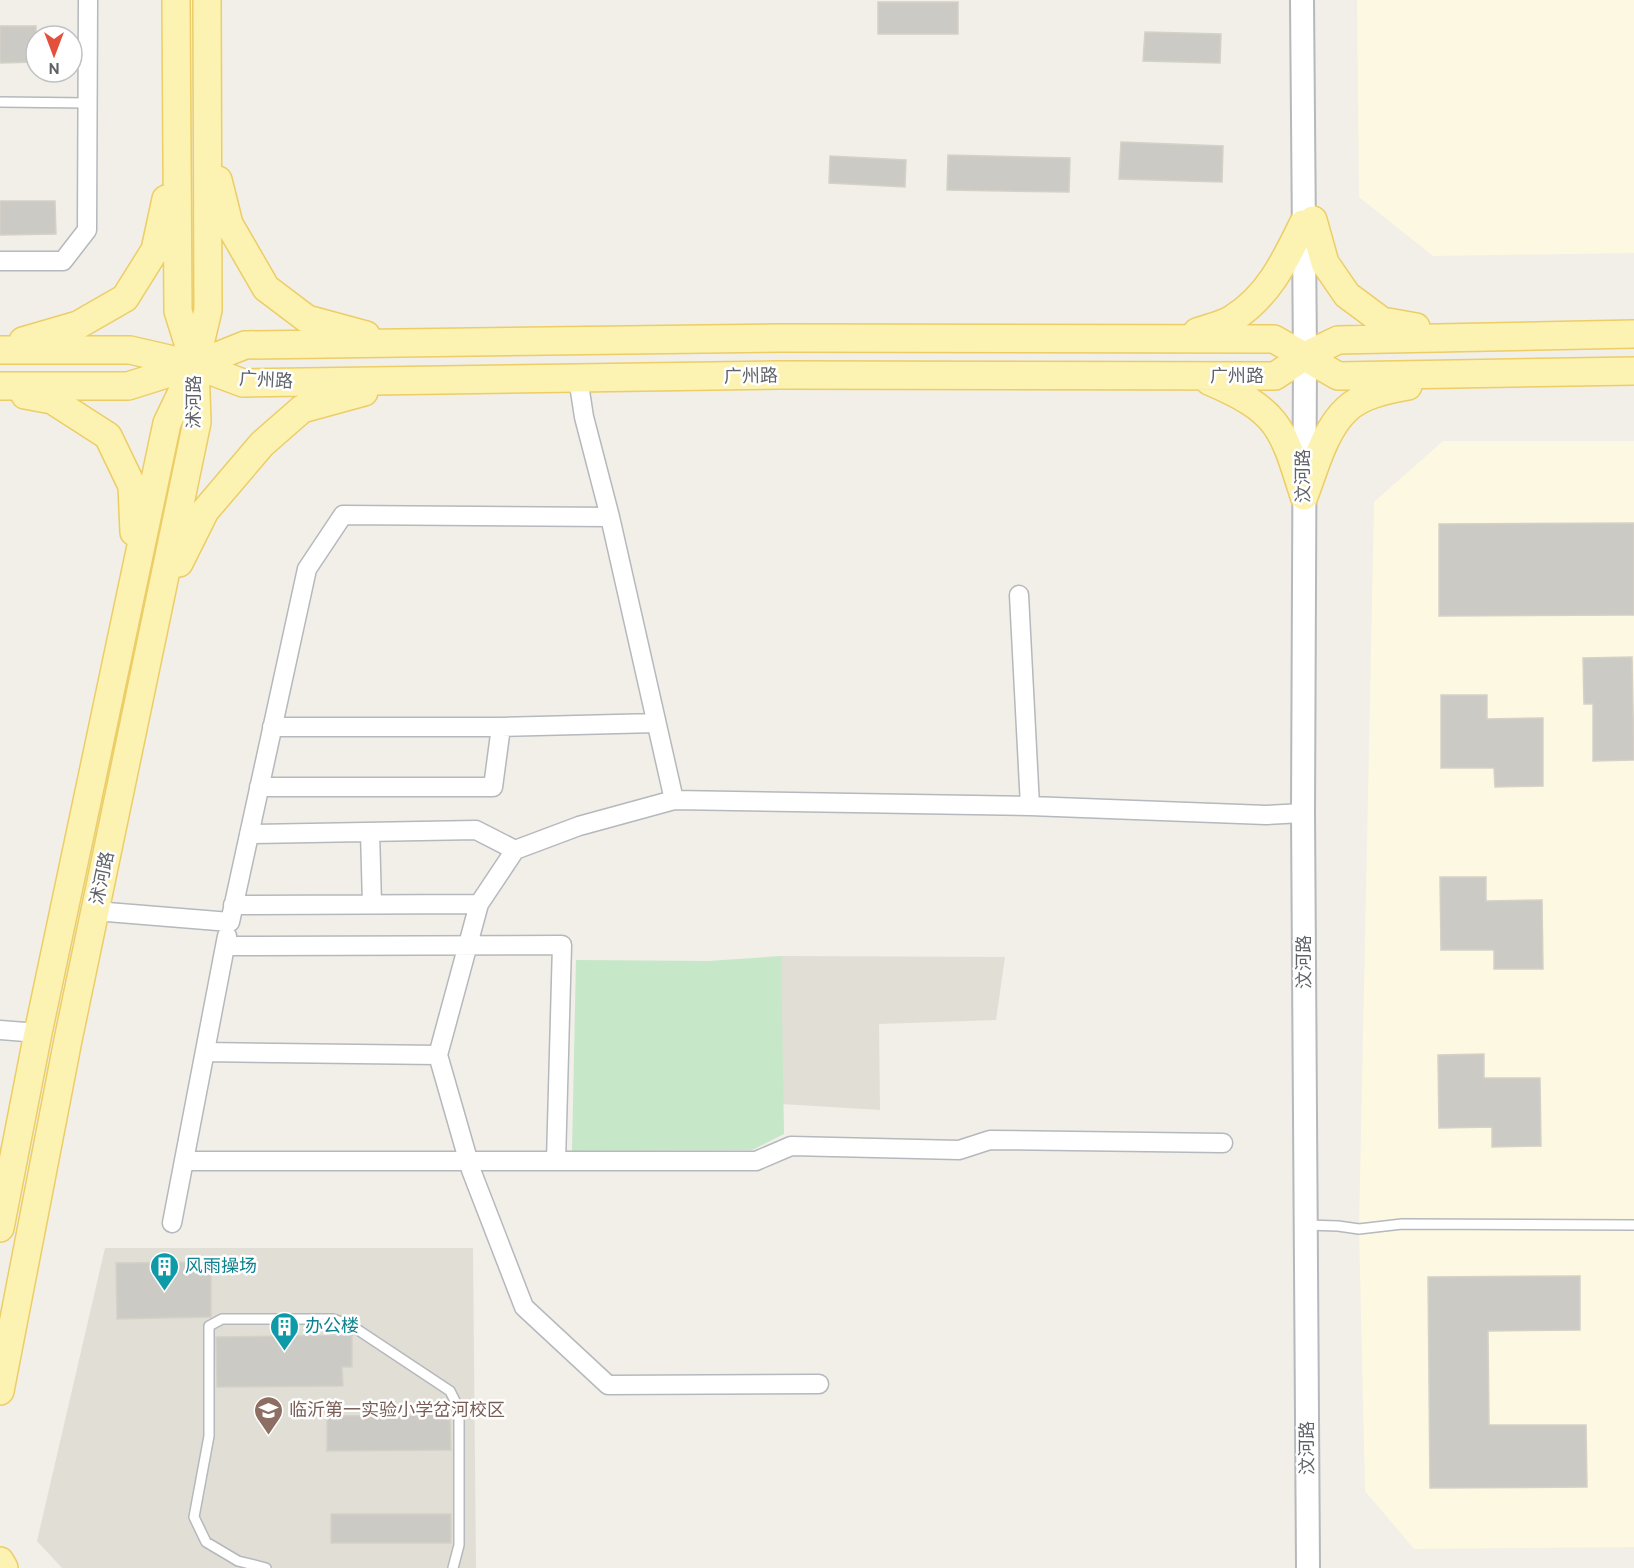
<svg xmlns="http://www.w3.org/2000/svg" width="1634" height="1568" font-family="Cabin,'Noto Sans SC',sans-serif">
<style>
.commercial{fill:#fdf8e1}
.education{fill:#e1ded6}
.green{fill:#c6e7c8}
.building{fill:#cccac5;stroke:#d5d1c7;stroke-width:1.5}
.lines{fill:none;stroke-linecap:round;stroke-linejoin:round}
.service-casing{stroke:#b5b8bc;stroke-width:12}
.minor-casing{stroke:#b5b8bc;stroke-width:21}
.tertiary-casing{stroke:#b5b8bc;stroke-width:26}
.primary-casing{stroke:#eccd66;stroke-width:30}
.service{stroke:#fff;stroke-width:9}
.minor{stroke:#fff;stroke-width:18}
.tertiary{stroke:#fff;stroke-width:22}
.primary{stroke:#fcf3b2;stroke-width:27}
.labels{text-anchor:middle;stroke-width:5;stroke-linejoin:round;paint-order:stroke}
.street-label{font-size:18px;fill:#5f6368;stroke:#fff}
.culture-label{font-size:18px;fill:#0d838f;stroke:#fff;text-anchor:start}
.education-label{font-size:18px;fill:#785e54;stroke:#fff;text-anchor:start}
</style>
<rect width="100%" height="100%" fill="#f1efe8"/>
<!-- commercial -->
<path class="commercial" d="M1357 0H1634V253L1433 256 1359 197Z
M1443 441H1634V1547L1414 1549 1365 1491 1359 1229 1374 502Z"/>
<!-- education -->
<path class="education" d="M781 956 1005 957 996 1020 879 1024 880 1110 781 1104Z
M105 1248H473L476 1568H62L37 1541Z"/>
<!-- green -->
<path class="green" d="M781 956 784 1134 752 1150 572 1151 576 960 709 961Z"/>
<!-- building -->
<path class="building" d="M878 2H958V34H878Z
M0 26H36V62L0 63Z
M1145 32 1221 34 1220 63 1143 61Z
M1121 142 1223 146 1222 182 1119 179Z
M948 155 1070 158 1069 192 947 190Z
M830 156 906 160 905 187 829 183Z
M0 201H55L56 234 0 235Z
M1634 523V615L1439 616V524Z
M1632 657 1634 760 1593 761V704H1584L1583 658Z
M1441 695H1487V719L1543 718V786L1495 787 1494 768H1441Z
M1440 877H1486V901L1542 900 1543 969H1494V950H1441Z
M1484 1054V1078H1540L1541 1146 1492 1147V1127L1439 1128 1438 1055Z
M211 1262V1317L117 1319 116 1263Z
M1580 1276V1330L1488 1331 1489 1425H1586L1587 1487 1430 1488 1428 1277Z
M352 1335V1367H342L343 1386 217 1387 216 1337Z
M450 1415 451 1450 327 1451V1416Z
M331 1514H451V1543H331Z"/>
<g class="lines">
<defs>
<path id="service" d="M0 102 88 103
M1307 1225 1338 1226 1359 1229 1402 1224 1634 1225
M266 1568 238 1561 206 1542 194 1517 209 1436V1326L222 1319H333L352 1326 450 1391 459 1409V1545L453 1568"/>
<path id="minor" d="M0 261H63L87 230 88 0
M578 378 584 417 610 517 674 800 579 826 515 850 479 904 438 1055 471 1170 524 1307 608 1385 819 1384
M1019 595 1030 806
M272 727H501L656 723
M259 787H493L501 727
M674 800 1030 806 1266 815 1303 813
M370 832 372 904
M249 834 476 830 515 850
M233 905 479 904
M95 911 230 922 307 569 343 515 610 517
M225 946 562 945 556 1161
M0 1030 38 1033
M205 1052 438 1055
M184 1161H756L791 1146 959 1150 990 1140 1223 1143
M172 1223 227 936"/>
<path id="tertiary" d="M1302 0 1305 356 1303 813 1308 1568"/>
<path id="primary" d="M218 180 229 224 266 288 307 319 366 335
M1313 220 1325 263 1347 295 1382 321 1416 327
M1197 332C1208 328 1222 325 1232 319 1268 297 1285 261 1303 224
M23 341 78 325 125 298 155 250 166 199
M0 350H130L195 365 243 383 780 375 1275 376 1305 356 1338 340 1634 334
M1209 381C1279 411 1282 426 1304 496
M0 386H128L195 365 245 345 781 338 1274 339 1338 376 1634 371
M25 395 52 400 108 436 132 486 134 532
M1304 496C1315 468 1324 430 1347 409 1363 394 1388 390 1408 386
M179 563 205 511 262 444 302 409 364 392
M0 1228 38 1033 167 423 195 365 208 310 207 0
M0 1391 68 1040 197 422 195 365 178 311 176 0
M0 1561 4 1568"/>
</defs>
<!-- service casing -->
<use href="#service" class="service-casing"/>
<!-- minor casing -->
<use href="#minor" class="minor-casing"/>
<!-- tertiary casing -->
<use href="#tertiary" class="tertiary-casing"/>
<!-- primary casing -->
<use href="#primary" class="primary-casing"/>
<!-- service -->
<use href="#service" class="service"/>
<!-- minor -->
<use href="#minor" class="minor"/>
<!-- tertiary -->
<use href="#tertiary" class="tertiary"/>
<!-- primary -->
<use href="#primary" class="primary"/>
</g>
<!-- icons -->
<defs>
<symbol id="building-pin" viewBox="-11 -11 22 30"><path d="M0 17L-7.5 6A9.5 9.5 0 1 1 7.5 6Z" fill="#0f9aa8" stroke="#fff"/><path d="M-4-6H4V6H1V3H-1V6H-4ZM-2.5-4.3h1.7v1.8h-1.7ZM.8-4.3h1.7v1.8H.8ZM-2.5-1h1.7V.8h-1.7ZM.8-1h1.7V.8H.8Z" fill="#fff"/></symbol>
<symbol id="school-pin" viewBox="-11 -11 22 30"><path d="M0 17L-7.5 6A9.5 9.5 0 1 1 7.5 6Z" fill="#8d6e63" stroke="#fff"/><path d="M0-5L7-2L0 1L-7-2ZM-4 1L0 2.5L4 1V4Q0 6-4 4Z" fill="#fff"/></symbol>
</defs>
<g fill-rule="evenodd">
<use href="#building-pin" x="148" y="1250" width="33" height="45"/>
<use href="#building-pin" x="268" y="1310" width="33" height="45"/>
<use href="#school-pin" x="252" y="1394" width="33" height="45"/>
</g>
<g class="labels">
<!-- street labels -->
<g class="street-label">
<text transform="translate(751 376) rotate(-1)" y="6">广州路</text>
<text x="1237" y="382">广州路</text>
<text transform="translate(266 380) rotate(3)" y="6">广州路</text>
<text transform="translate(194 402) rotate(-90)" y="6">沭河路</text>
<text transform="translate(1303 476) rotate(-90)" y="6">汶河路</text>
<text transform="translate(102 878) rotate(-78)" y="6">沭河路</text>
<text transform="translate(1304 962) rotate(-90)" y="6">汶河路</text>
<text transform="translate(1307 1448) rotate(-90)" y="6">汶河路</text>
</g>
<!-- culture labels -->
<g class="culture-label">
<text x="185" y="1272">风雨操场</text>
<text x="305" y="1332">办公楼</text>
</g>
<!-- education labels -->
<g class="education-label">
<text x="289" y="1416">临沂第一实验小学岔河校区</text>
</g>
</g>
<!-- north arrow -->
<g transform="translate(54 54) rotate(180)"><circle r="28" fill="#ffffff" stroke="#bfc1c3" stroke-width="1.5"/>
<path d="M0-4.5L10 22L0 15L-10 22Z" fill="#e3513c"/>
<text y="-9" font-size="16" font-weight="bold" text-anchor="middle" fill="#5f6368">N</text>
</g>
</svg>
